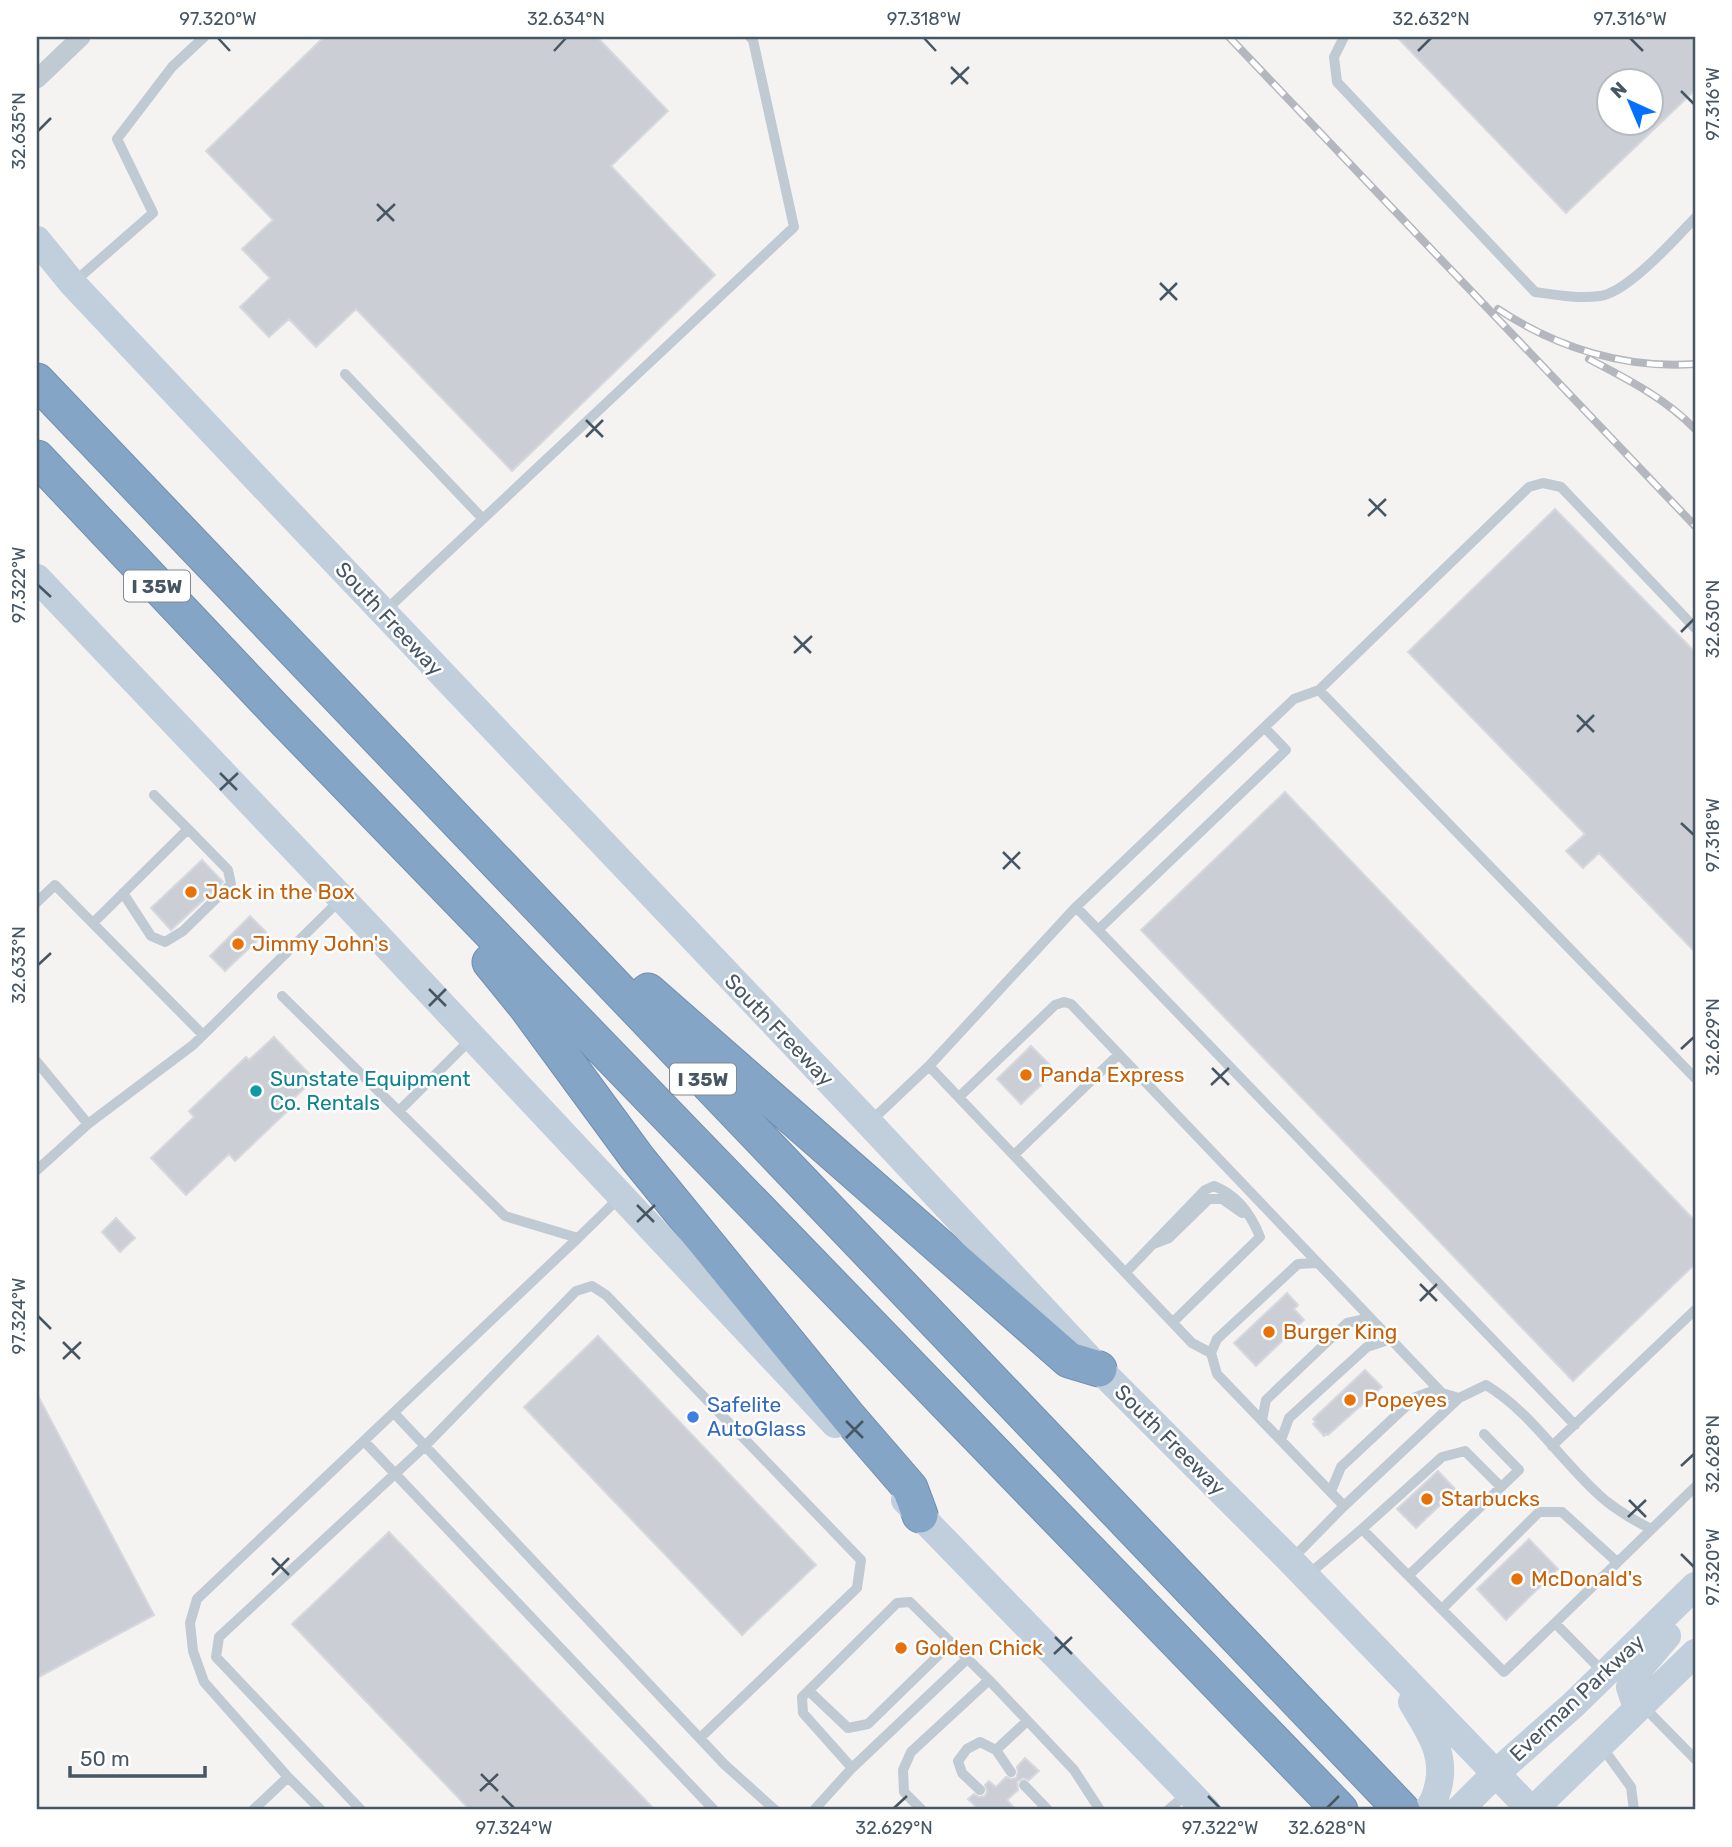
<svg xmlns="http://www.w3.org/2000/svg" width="1732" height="1847" font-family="Rubik,sans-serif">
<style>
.building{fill:#cbcfd5;stroke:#d6d8de;stroke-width:2;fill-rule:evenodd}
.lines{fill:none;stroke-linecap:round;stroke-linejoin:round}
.motorway-casing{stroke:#708fb2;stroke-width:37}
.service{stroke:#bfcad3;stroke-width:10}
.minor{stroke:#bfcad3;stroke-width:19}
.secondary{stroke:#c1cedb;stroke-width:28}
.motorway{stroke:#85a5c6;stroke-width:35}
.rail-casing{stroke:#b4b7bd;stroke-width:8}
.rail{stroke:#fff;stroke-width:5;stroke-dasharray:16;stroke-linecap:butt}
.ticks{fill:none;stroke:#475663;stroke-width:2.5}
.food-dot{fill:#e8710a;stroke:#fff;stroke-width:2.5}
.culture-dot{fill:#0f9aa8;stroke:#fff;stroke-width:2.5}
.shop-dot{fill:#3f7fe0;stroke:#fff;stroke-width:2.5}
.labels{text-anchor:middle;stroke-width:5;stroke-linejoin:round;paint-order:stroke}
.shield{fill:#fff;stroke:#7e8992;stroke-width:2}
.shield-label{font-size:19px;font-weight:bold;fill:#475663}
.street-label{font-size:21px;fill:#475663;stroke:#fff}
.food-label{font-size:21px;fill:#c56008;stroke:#fff;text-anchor:start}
.culture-label{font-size:21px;fill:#0d838f;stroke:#fff;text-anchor:start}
.shop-label{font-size:21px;fill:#366cbe;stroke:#fff;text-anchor:start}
.neatline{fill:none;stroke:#475663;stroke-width:2.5}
.ticks-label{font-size:18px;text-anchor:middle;fill:#475663}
</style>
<rect width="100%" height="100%" fill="#f5f2f2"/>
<!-- building -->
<path class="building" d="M324 37H597L668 111 611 166 715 275 512 471 356 309 316 347 289 319 269 337 240 307 270 278 242 249 273 220 206 151Z
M1397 37H1695V90L1566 213ZM1609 80H1651V122H1609Z
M1555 509 1695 652V952L1599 853 1583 868 1566 851 1585 834 1408 652Z
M1285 792 1695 1221V1264L1573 1381 1141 930Z
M202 860 223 882 171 930 151 908Z
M250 916 266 932 225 971 210 956Z
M274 1037 314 1079 290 1102 293 1106 235 1161 229 1154 186 1195 151 1158 194 1117 189 1111 246 1057 249 1060Z
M1031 1046 1056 1071 1021 1104 997 1079Z
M116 1218 135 1238 120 1252 102 1232Z
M1287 1293 1298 1305 1294 1309 1304 1320 1256 1366 1234 1343Z
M598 1336 816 1565 742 1635 524 1407Z
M1365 1370 1382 1387 1328 1435 1326 1434 1324 1436 1313 1424 1316 1422 1313 1419Z
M37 1394 154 1615 37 1678Z
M1438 1471 1456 1490 1416 1528 1397 1509Z
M389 1532 655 1810H470L292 1624Z
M1529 1539 1558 1569 1506 1620 1477 1589Z
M1025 1758 1039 1771 1029 1780 1023 1778 1017 1782 1018 1790 1007 1800 1016 1810H979L968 1799 974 1794 979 1797 985 1796 987 1791 985 1785 989 1781 996 1787 1006 1777 1011 1779 1016 1778 1018 1772 1017 1767Z"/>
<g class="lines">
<defs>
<path id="motorway" d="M37 381 1402 1810
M37 458 278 713 1340 1810
M490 962 525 1005 638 1159 846 1414 910 1488 920 1515
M648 991 1069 1360 1099 1369"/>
</defs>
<!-- motorway casing -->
<use href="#motorway" class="motorway-casing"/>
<!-- service -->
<path class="service" d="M1344 37 1334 57 1337 82 1535 292C1556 295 1579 299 1600 296 1627 293 1676 238 1695 218
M73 283 153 213 117 139 172 67 204 37
M345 374 483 519
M386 610 794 227 753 40 750 37
M1695 628 1561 487 1543 483 1529 487 1319 690 1695 1078
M1319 690 1294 699 1076 907 1575 1425
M123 893 151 936 165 942 183 931 231 884 228 870 188 829
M37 902 55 885 203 1035
M93 923 188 829 154 795
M1098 930 1286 750 1265 728
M282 996 505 1216 578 1238 619 1198
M37 1062 88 1124 193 1045 341 899
M929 1066 1192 1343 1211 1353
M959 1097 1055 1005 1064 1002 1071 1004 1442 1393 1459 1398 1486 1385C1534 1414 1563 1465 1606 1501 1620 1512 1635 1521 1651 1529
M399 1111 470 1040
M871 1121 929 1066 1076 907
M1014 1155 1119 1054
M37 1170 88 1124
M1156 1243 1169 1238 1209 1199H1222L1242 1213
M1316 1263 1298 1264 1217 1339 1211 1353 1217 1374 1344 1506
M1126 1272 1205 1190 1214 1186C1237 1195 1251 1214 1260 1237L1173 1322
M394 1413 724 1764 775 1810
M1262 1420 1266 1400 1347 1323 1370 1318
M1281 1440 1289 1418 1367 1347 1391 1339
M364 1441 714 1810
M1552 1446 1695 1310
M1331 1491 1341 1467 1416 1397 1438 1389
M1362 1529 1442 1457 1465 1451 1501 1487
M1293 1558 1344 1506 1459 1398
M1309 1574 1362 1529 1504 1672 1555 1623 1604 1673
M1409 1575 1519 1470 1484 1434
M1442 1609 1539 1512H1562L1617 1562
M1555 1623 1695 1487
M809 1691 848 1728 868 1724 951 1643
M1642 1705 1695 1759
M1602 1747 1631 1787 1634 1810
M996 1750 1027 1721
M852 1768 967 1659
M288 1777 321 1810
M1024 1785 1048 1810
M980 1790 962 1773 958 1761 967 1749 980 1742 996 1750 1011 1772
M253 1810 288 1777 204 1682 193 1651 190 1623 197 1599 578 1238
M361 1810 216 1657 219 1637 425 1446 576 1291 592 1286 606 1295 861 1560 857 1588 700 1738
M814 1810 852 1768 803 1713 802 1697 897 1603 910 1602 989 1680
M922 1810 904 1792 903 1770 911 1752 989 1680 1074 1770 1100 1810
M1168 1810 1188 1793"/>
<!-- minor -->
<path class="minor" d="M37 79 81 37"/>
<!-- secondary -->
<path class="secondary" d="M37 240 72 283 273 496 869 1123 1099 1369 1291 1561 1531 1810
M37 578 368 926 835 1424
M905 1500 1206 1810
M1412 1702C1429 1731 1448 1755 1437 1791 1435 1799 1433 1804 1427 1810
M1642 1705 1634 1699 1630 1687 1638 1670 1667 1636
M1459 1810 1496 1773 1573 1705 1695 1586
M1533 1810 1695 1653"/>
<!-- motorway -->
<use href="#motorway" class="motorway"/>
<defs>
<path id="rail" d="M1229 37 1695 526
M1498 309C1557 348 1625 369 1695 364
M1589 359C1627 379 1665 398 1695 429"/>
</defs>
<!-- rail casing -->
<use href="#rail" class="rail-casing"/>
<!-- rail -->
<use href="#rail" class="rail"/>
</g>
<!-- ticks -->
<path class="ticks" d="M218 38 230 51M924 38 936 51M1630 38 1643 51M554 51 566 38M1418 51 1431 38M951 67 968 84M951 84 969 67M1681 91 1694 104M38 131 51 118M377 204 394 221M377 221 395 204M1160 283 1177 300M1160 300 1177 283M586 420 603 437M586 437 603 420M1369 499 1386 516M1368 516 1386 499M38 585 51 597M1681 632 1694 619M794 636 811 653M794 653 812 636M1577 715 1594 732M1577 732 1594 715M220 773 237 790M220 790 238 773M1681 823 1694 835M1003 852 1020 869M1003 869 1020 852M38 965 51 953M429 989 446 1006M429 1006 446 989M1681 1049 1694 1037M1212 1068 1229 1085M1211 1085 1229 1068M637 1205 654 1222M637 1222 655 1205M1420 1284 1437 1301M1420 1301 1437 1284M38 1316 51 1329M63 1342 80 1359M63 1359 81 1342M846 1421 863 1438M846 1438 863 1421M1681 1466 1694 1454M1629 1500 1646 1517M1628 1517 1646 1500M1681 1554 1694 1567M272 1558 289 1575M272 1575 289 1558M1055 1637 1072 1654M1054 1654 1072 1637M481 1774 498 1791M480 1791 498 1774M502 1796 514 1808M1208 1796 1220 1808M894 1808 907 1796M1327 1808 1339 1796"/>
<!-- markers -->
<g class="food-dot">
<circle cx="191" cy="892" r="7"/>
<circle cx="238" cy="944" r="7"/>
<circle cx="1026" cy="1075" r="7"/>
<circle cx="1269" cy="1332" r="7"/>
<circle cx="1350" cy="1400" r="7"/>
<circle cx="1427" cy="1499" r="7"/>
<circle cx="1517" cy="1579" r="7"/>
<circle cx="901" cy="1648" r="7"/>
</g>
<circle class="culture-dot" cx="256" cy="1091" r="7"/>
<circle class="shop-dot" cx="693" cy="1417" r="7"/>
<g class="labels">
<!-- shield labels -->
<g class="shield">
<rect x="124" y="570.5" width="66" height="31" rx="5"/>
<rect x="670" y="1063.5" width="66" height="31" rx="5"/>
</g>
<g class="shield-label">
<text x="157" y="593">I 35W</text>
<text x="703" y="1086">I 35W</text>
</g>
<!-- street labels -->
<g class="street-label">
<text transform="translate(389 619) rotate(47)" y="7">South Freeway</text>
<text transform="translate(779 1030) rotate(46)" y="7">South Freeway</text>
<text transform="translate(1170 1440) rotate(45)" y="7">South Freeway</text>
<text transform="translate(1577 1698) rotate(-43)" y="7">Everman Parkway</text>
</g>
<!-- food labels -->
<g class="food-label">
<text x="205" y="899">Jack in the Box</text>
<text x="252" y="951">Jimmy John's</text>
<text x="1040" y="1082">Panda Express</text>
<text x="1283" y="1339">Burger King</text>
<text x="1364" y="1407">Popeyes</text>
<text x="1441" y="1506">Starbucks</text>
<text x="1531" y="1586">McDonald's</text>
<text x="915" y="1655">Golden Chick</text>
</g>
<!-- culture labels -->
<g class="culture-label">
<text x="270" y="1086">Sunstate Equipment<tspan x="270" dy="24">Co. Rentals</tspan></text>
</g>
<!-- shop labels -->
<g class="shop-label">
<text x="707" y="1412">Safelite<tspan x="707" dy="24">AutoGlass</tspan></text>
</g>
</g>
<!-- border -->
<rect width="1732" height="1847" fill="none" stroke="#ffffff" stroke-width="77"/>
<!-- north arrow -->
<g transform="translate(1630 102) rotate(316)"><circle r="33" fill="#ffffff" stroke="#b5bbc1" stroke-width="2"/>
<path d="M0-5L12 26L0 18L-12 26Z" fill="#0570fc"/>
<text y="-10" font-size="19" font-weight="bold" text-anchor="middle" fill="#475663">N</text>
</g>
<!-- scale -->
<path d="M70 1766v10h135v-10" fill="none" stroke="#475663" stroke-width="3.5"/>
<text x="80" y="1766" font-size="21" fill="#475663" stroke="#ffffff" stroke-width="5" paint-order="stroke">50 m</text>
<rect x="38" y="38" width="1656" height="1770" class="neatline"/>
<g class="ticks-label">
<text x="218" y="25">97.320°W</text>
<text x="566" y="25">32.634°N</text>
<text x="924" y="25">97.318°W</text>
<text x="1431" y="25">32.632°N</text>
<text x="1630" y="25">97.316°W</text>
<text transform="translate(1713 104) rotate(-90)" y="6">97.316°W</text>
<text transform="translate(19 131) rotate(-90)" y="6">32.635°N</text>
<text transform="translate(19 585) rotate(-90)" y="6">97.322°W</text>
<text transform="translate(1713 619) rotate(-90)" y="6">32.630°N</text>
<text transform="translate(1713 835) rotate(-90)" y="6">97.318°W</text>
<text transform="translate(19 965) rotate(-90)" y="6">32.633°N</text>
<text transform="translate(1713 1037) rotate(-90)" y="6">32.629°N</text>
<text transform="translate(19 1316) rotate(-90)" y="6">97.324°W</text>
<text transform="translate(1713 1454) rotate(-90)" y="6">32.628°N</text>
<text transform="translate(1713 1567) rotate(-90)" y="6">97.320°W</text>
<text x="514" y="1834">97.324°W</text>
<text x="894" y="1834">32.629°N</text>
<text x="1220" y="1834">97.322°W</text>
<text x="1327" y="1834">32.628°N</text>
</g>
</svg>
